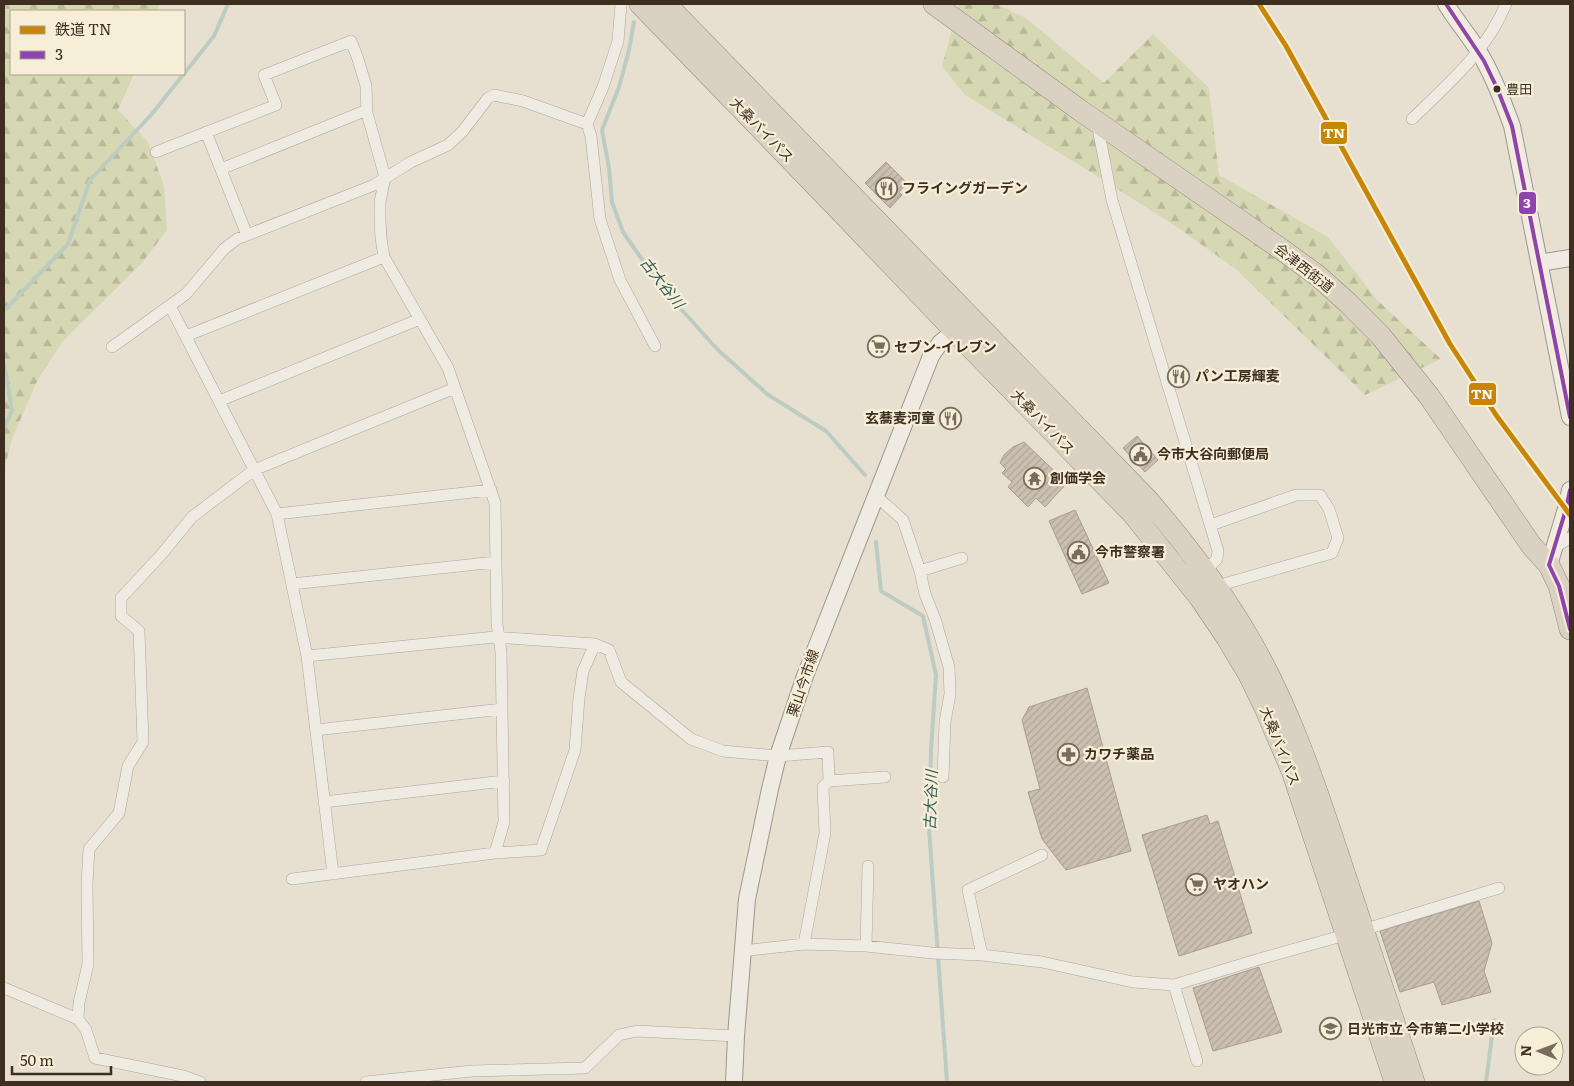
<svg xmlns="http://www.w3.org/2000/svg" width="1574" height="1086" font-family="Literata,'Noto Sans JP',serif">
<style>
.forest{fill:url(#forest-firs)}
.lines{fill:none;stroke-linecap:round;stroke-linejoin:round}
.stream{stroke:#bcccc2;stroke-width:4}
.building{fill:url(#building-hatch);stroke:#a89c90}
.street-casing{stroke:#ada599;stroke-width:12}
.secondary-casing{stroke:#9c958a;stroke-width:18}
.highway-casing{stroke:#928b80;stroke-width:22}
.street{stroke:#efebe3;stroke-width:11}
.secondary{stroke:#efebe3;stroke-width:16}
.highway{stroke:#dad1c2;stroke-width:21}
.bus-1-casing{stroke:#f7eed8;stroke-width:8}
.bus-1{stroke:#8e44ad;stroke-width:4}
.rail-1-casing{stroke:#f7eed8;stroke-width:9}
.rail-1{stroke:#c78608;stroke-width:5}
.bus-dot{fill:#3d2e20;stroke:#f7eed8;stroke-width:2}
.labels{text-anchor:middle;stroke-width:4.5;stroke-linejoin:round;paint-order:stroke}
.bus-label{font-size:13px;fill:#3d2e20;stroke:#f7eed8;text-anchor:start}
.street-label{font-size:14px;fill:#3d2e20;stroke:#f7eed8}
.poi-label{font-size:14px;font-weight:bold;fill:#3d2e20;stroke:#f7eed8;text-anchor:start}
.water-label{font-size:15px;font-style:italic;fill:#2f5d5a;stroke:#f7eed8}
.line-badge{stroke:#f7eed8;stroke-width:2}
.badge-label{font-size:14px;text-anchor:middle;font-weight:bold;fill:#fff}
</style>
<defs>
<pattern id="forest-firs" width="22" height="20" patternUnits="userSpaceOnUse" patternTransform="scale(1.25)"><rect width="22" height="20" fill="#d6d7b3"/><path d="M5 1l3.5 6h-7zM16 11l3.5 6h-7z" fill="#b9b99a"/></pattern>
<pattern id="building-hatch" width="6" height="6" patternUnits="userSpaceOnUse" patternTransform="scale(1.25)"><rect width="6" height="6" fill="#cbbfb2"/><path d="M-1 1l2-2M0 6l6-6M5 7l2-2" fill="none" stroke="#afa499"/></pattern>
</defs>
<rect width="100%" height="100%" fill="#e7e0d1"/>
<!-- forest -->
<path class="forest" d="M4 4H160L158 11H11V74H134L118 110 148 142 164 186 167 230 142 263 63 341 38 379 12 439 4 471Z
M959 4H997L1026 18 1104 83 1153 34 1209 88 1219 175 1328 237 1377 300 1441 359 1365 395 1237 270 1177 227 1084 168 965 95 942 66Z"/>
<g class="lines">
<!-- stream -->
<path class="stream" d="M634 22 629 50 619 87 602 130 609 168 612 202 623 232 661 287 718 350 767 394 826 431 865 475
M4 311 68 244 90 180 151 115 214 36 228 4
M4 363 12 411 4 427
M876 542 881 591 923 616 936 675 931 750 929 829 947 1082
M1486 1082 1494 1020"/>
</g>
<!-- building -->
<path class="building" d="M886 162 907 183 899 192 902 195 890 208 865 183Z
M1137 436 1158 460 1145 472 1123 448Z
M1024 442 1067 483 1045 507 1036 498 1028 507 1008 487 1012 482 1002 473 1006 469 1000 463 1004 455 1013 447Z
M1075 510 1109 583 1082 594 1049 521Z
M1087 688 1131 851 1066 870 1042 839 1028 792 1040 789 1022 720 1029 707Z
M1207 815 1210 824 1218 821 1252 933 1179 956 1142 835Z
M1479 901 1492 943 1484 971 1491 992 1442 1005 1434 982 1400 992 1380 931Z
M1259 967 1282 1032 1213 1051 1193 988Z"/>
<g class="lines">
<defs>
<path id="street" d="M1412 119C1448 84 1487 51 1506 4
M1097 123 1112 200 1218 551 1217 559 1205 571
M587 124 603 87 618 41 621 4
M206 132 247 235
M156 152 276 105 264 75 351 41 358 59 366 86 367 113 385 177 380 202V220L381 238 384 257 448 368 495 503 497 624 501 652 504 822 495 853
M221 169 367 110
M170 306 277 514 307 656 333 874
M186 336 384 257
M112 347 186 294 224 249 237 239 374 185 411 162 448 145 462 132 488 98 494 95 523 101 587 124 591 136 600 219 620 280 655 346
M219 401 420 319
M875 495 903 520 920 571 925 594 935 619 949 667 950 694 945 722 943 777
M277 514 491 490
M1211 525 1296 495H1320L1329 509 1338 538 1332 553 1217 586
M1555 547 1570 538
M920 571 962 558
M292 584 496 562
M307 656 495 637 595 644 609 650 621 682 691 739 723 751 778 756 828 752 829 781 823 787 825 833 804 944
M316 730 502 709
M829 781 885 777
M324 802 504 781
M292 879 495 853 541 850 575 750 579 698 583 671 595 644
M866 946 868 866
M742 951 804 944 866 946 932 953 982 955 1042 962 1133 982 1174 985 1256 960 1363 930 1499 888
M982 955 968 890 1042 855
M1174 985 1197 1061
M4 988 78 1019 86 1030 95 1058 183 1076 200 1082
M78 1019 79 1003 88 964 87 884 89 849 119 813 128 766 143 742 139 631 121 616V598L161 555 192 517 254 470 455 388
M366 1082 472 1071 585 1068 619 1035 637 1031 736 1036"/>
<path id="secondary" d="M1446 4C1456 21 1469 35 1479 52 1493 75 1503 101 1512 126L1570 417
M1539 263 1570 258
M1549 565 1566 509 1570 490
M734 1082 736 1036 747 899 770 789 778 756 805 676 931 356 940 343 962 325"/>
<path id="highway" d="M640 4 844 215 971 348 1132 513 1200 598 1227 638 1248 673 1265 708 1292 771 1395 1082
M666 4 1147 499C1185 543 1221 589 1250 640 1290 709 1315 784 1340 860 1365 934 1389 1008 1414 1082
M934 4 1081 111 1281 249 1318 276 1348 303 1380 335 1429 396 1531 545 1549 565 1559 586 1570 629"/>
</defs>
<!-- street casing -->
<use href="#street" class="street-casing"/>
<!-- secondary casing -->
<use href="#secondary" class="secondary-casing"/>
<!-- highway casing -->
<use href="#highway" class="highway-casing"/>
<!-- street -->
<use href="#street" class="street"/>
<!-- secondary -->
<use href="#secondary" class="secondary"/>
<!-- highway -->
<use href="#highway" class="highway"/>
<defs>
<path id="bus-1" d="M1446 4 1484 61 1497 88 1512 126 1570 417
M1549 565 1566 509 1570 490
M1549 565 1559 586 1570 629"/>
</defs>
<!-- bus-1 casing -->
<use href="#bus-1" class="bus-1-casing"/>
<!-- bus-1 -->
<use href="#bus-1" class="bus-1"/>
<defs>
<path id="rail-1" d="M1259 4 1286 46 1450 344 1496 415 1570 515"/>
</defs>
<!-- rail-1 casing -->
<use href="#rail-1" class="rail-1-casing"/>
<!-- rail-1 -->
<use href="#rail-1" class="rail-1"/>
</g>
<!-- icons -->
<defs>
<symbol id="restaurant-ring" viewBox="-11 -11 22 22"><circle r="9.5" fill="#f7eed8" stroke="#786c5e" stroke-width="1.5"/><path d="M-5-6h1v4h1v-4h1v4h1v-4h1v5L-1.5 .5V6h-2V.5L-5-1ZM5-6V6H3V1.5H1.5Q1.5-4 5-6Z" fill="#786c5e"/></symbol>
<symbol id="supermarket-ring" viewBox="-11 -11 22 22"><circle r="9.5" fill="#f7eed8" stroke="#786c5e" stroke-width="1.5"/><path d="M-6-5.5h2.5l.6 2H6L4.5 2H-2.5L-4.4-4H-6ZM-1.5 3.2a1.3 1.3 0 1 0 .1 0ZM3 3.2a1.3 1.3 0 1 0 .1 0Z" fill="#786c5e"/></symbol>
<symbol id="civic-ring" viewBox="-11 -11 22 22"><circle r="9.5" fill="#f7eed8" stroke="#786c5e" stroke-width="1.5"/><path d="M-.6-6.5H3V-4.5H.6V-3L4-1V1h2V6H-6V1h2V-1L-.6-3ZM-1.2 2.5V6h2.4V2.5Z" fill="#786c5e"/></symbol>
<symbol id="temple-ring" viewBox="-11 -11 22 22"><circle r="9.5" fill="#f7eed8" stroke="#786c5e" stroke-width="1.5"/><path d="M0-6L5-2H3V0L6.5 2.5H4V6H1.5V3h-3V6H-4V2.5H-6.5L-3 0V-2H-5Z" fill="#786c5e"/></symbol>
<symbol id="pharmacy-ring" viewBox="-11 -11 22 22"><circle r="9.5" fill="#f7eed8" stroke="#786c5e" stroke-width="1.5"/><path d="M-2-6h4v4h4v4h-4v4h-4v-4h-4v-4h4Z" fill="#786c5e"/></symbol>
<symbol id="school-ring" viewBox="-11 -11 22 22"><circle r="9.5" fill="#f7eed8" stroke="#786c5e" stroke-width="1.5"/><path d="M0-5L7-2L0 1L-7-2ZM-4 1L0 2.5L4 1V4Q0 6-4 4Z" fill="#786c5e"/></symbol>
</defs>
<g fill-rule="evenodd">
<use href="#restaurant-ring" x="874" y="176" width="25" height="25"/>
<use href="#supermarket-ring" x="866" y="334" width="25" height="25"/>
<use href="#restaurant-ring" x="1166" y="364" width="25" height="25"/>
<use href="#restaurant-ring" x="938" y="406" width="25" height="25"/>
<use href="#civic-ring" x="1128" y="442" width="25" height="25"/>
<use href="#temple-ring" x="1022" y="466" width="25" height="25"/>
<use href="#civic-ring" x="1066" y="540" width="25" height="25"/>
<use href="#pharmacy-ring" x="1056" y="742" width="25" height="25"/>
<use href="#supermarket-ring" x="1184" y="872" width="25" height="25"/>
<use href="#school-ring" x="1318" y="1016" width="25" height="25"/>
</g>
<!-- markers -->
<circle class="bus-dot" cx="1497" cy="89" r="4.5"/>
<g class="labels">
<!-- bus labels -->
<g class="bus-label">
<text x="1506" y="94">豊田</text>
</g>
<!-- street labels -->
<g class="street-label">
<text transform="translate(762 130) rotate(46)" y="5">大桑バイパス</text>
<text transform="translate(1304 268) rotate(38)" y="5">会津西街道</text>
<text transform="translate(1043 422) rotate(46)" y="5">大桑バイパス</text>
<text transform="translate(803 683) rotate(-71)" y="5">栗山今市線</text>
<text transform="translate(1280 746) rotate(68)" y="5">大桑バイパス</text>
</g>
<!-- poi labels -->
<g class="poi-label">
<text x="902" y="193">フライングガーデン</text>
<text x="894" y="352">セブン-イレブン</text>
<text x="1195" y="381">パン工房輝麦</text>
<text x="935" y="423" text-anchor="end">玄蕎麦河童</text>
<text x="1157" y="459">今市大谷向郵便局</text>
<text x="1050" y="483">創価学会</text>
<text x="1095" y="557">今市警察署</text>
<text x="1084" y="759">カワチ薬品</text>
<text x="1213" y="889">ヤオハン</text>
<text x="1347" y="1034">日光市立 今市第二小学校</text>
</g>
<!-- water labels -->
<g class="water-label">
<text transform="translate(662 283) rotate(52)" y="5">古大谷川</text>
<text transform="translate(931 800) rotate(-88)" y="5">古大谷川</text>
</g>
</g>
<g class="line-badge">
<rect x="1320" y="121" width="28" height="24" rx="5" fill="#c78608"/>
<rect x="1518" y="191" width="19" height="24" rx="5" fill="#8e44ad"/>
<rect x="1468" y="382" width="29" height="24" rx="5" fill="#c78608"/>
</g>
<g class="badge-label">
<text x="1334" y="138">TN</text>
<text x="1527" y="208">3</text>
<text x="1482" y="399">TN</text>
</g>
<!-- border -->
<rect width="1574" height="1086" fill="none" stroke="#3d2e20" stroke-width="10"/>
<!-- legend -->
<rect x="10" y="10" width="175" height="65" fill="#f7eed8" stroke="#ada18e"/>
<rect x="20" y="26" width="25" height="8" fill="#c78608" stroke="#ada18e"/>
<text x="55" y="35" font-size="15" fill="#3d2e20">鉄道 TN</text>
<rect x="20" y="51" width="25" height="8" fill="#8e44ad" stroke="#ada18e"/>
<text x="55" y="60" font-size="15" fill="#3d2e20">3</text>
<!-- north arrow -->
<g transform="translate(1539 1051) rotate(271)"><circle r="24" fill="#f7eed8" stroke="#ada18e"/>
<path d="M0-4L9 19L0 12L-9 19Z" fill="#786c5e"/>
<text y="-8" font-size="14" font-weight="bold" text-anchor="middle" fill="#3d2e20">N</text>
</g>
<!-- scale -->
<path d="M12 1066v8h99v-8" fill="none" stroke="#3d2e20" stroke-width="2.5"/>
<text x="20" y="1066" font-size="15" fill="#3d2e20" stroke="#f7eed8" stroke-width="4" paint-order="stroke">50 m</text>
</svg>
